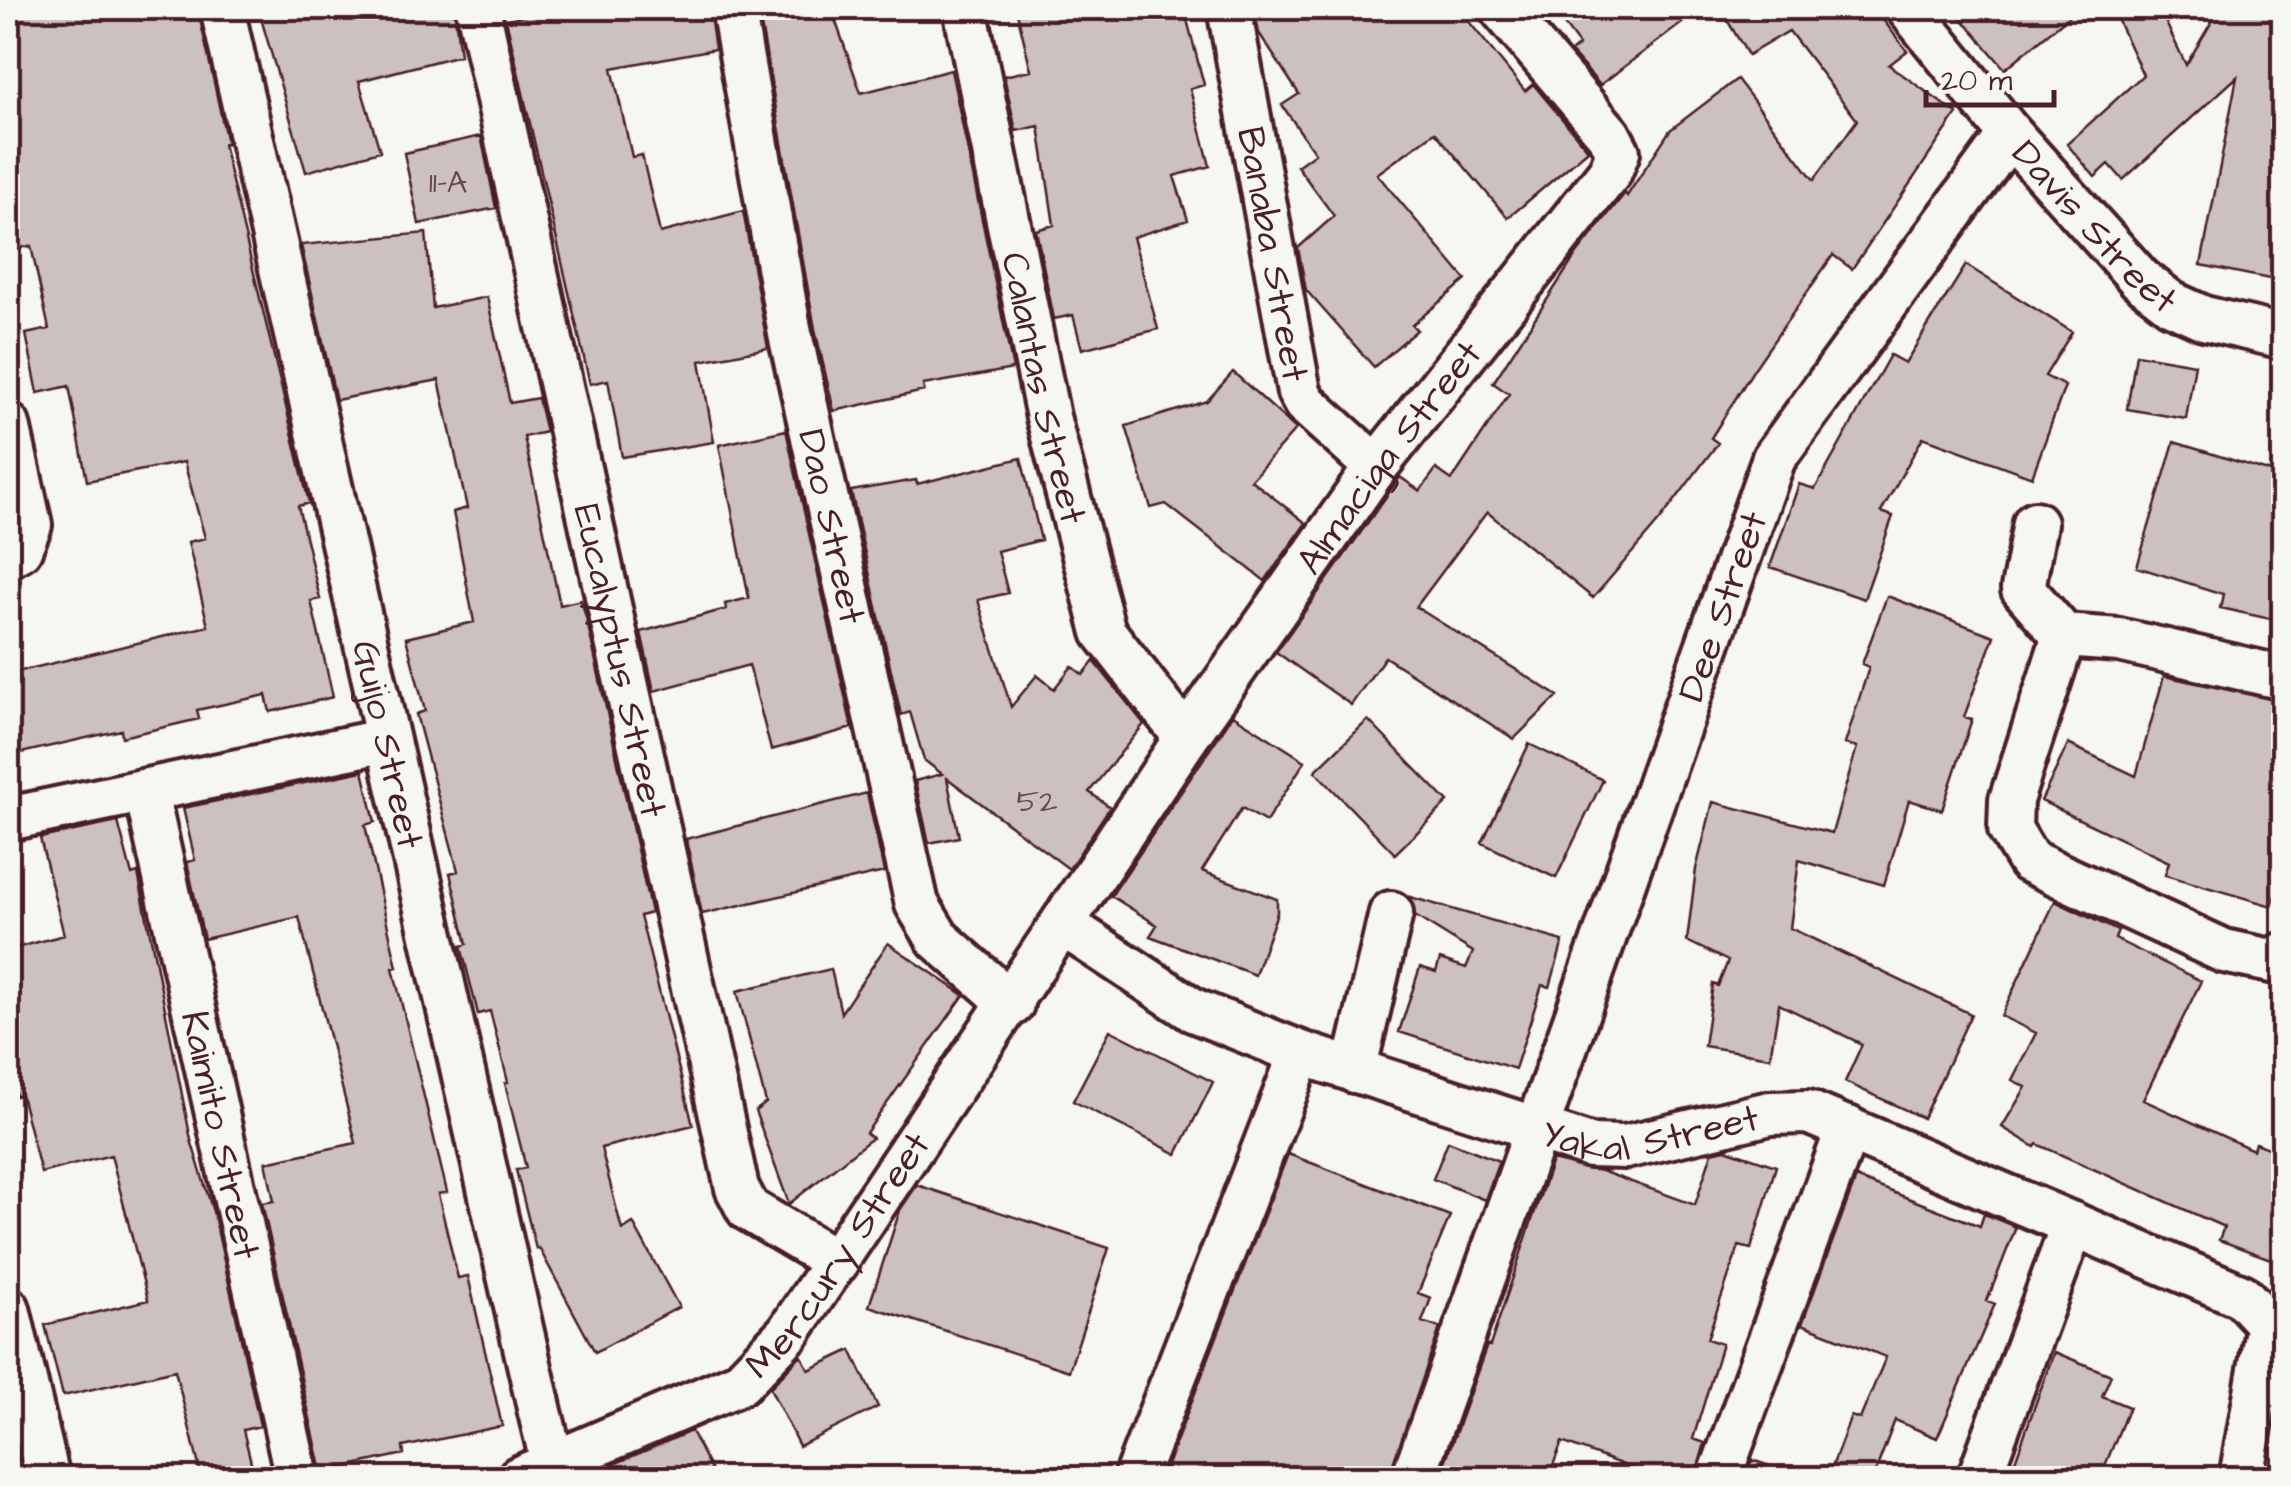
<svg xmlns="http://www.w3.org/2000/svg" width="2291" height="1486" font-family="'Architects Daughter',sans-serif">
<style>
.building{fill:#ccc1c0;stroke:#4a1f2b;stroke-width:2.5}
.lines{fill:none;stroke-linecap:round;stroke-linejoin:round}
.minor-casing{stroke:#4a1f2b;stroke-width:50}
.minor{stroke:#f6f6f2;stroke-width:42}
.labels{text-anchor:middle;stroke-width:9;stroke-linejoin:round;paint-order:stroke}
.number-label{font-size:32px;fill:#6a4850}
.street-label{font-size:38px;fill:#4a1f2b;stroke:#f6f6f2}
</style>
<rect width="100%" height="100%" fill="#f6f6f2"/>
<filter id="ink" filterUnits="userSpaceOnUse"><feTurbulence type="fractalNoise" baseFrequency=".01" numOctaves="2"/><feDisplacementMap in="SourceGraphic" scale="20" xChannelSelector="R" yChannelSelector="G"/><feConvolveMatrix kernelMatrix="1 2 1 2 8 2 1 2 1" color-interpolation-filters="sRGB"/></filter>
<g filter="url(#ink)">
<!-- building -->
<path class="building" d="M8 8H198L227 143 223 144 309 503 298 506 320 599 311 601 333 697 270 712 266 695 197 710 199 719 122 737 121 730 8 756V674L208 626 188 542 205 538 184 462 87 481 69 386 38 393 26 334 49 329 31 246 8 250Z
M258 8H454L460 55 359 81 380 151 306 172Z
M567 8H709L715 49 612 68 632 157 642 155 660 233 743 211 768 348 700 361 714 442 622 457 608 380 590 384 506 19Z
M758 8H831L861 93 951 70 1013 369 923 385 924 391 834 411 815 329Z
M1016 8H1184L1204 85 1190 89 1210 166 1174 176 1188 220 1133 237 1158 329 1082 349 1073 315 1054 319 1036 230 1054 225 1039 126 1016 131 1004 76 1031 70Z
M1254 8H1458L1525 91 1533 84 1588 150 1508 218 1435 132 1377 174 1466 280 1412 325 1417 330 1374 367 1306 290 1298 248 1334 216 1297 166 1315 153 1282 105 1299 94 1259 33Z
M1581 8H1702L1600 85 1571 52 1579 45 1562 22Z
M1720 8H1874L1907 51 1889 65 1957 114 1852 269 1833 255 1754 369 1711 438 1718 443 1661 519 1593 598 1487 512 1416 607 1558 696 1514 739 1385 657 1351 705 1276 652 1400 477 1420 491 1436 469 1452 480 1509 394 1493 383 1576 255 1625 193 1627 196 1670 130 1737 79 1814 180 1857 120 1789 31 1748 55Z
M1953 8H2079L2005 69Z
M2112 8H2159L2186 65 2220 8H2284V282L2201 265 2237 77 2123 180 2109 164 2095 177 2067 144 2143 75Z
M481 136 496 208 419 224 404 153Z
M426 233 433 308 487 297 510 403 538 398 546 432 524 437 560 605 581 600 587 621 651 913 640 916 693 1125 601 1148 622 1230 633 1223 679 1307 595 1352 539 1248 536 1249 516 1170 526 1168 505 1083 508 1082 490 1011 478 1014 461 946 467 944 450 873 458 871 416 714 425 711 406 638 474 622 453 512 467 508 439 380 336 400 301 245Z
M1966 265 2072 332 2045 376 2065 386 2032 477 1923 437 1881 512 1893 516 1864 599 1770 567 1799 484 1815 489 1890 355 1905 363Z
M2136 354 2195 364 2186 419 2127 409Z
M1233 372 1296 429 1251 480 1306 523 1265 581 1166 504 1151 508 1126 426 1207 401Z
M786 430 852 728 771 750 749 665 654 691 641 632 726 609 725 604 749 598 719 445Z
M2174 442 2284 476V622L2220 608 2223 594 2137 567Z
M1021 458 1041 540 997 551 1008 593 978 600 1011 707 1037 675 1054 689 1072 666 1083 675 1094 661 1144 724 1089 792 1110 807 1069 869 947 778 959 837 929 843 915 781 942 774 924 760 910 712 901 715 851 491 916 480 917 484Z
M1887 596 1994 636 1964 717 1972 719 1942 810 1909 800 1884 885 1799 860 1790 928 1971 1014 1923 1118 1845 1082 1862 1044 1779 1004 1770 1057 1704 1046 1713 984 1718 986 1728 961 1687 941 1696 869 1713 802 1832 833 1857 747 1845 744 1869 667 1862 664Z
M2164 676 2284 702V865L2272 906 2165 875 2169 862 2041 801 2068 744 2136 776Z
M1233 715 1305 761 1266 822 1242 808 1202 871 1277 899V913L1255 975 1150 936 1157 925 1111 896Z
M1368 720 1448 802 1395 854 1315 771Z
M1529 744 1603 780 1556 878 1482 843Z
M363 771 375 822 365 825 397 967 393 968 447 1192 438 1194 458 1278 468 1276 502 1426 403 1447 404 1454 322 1472 262 1203 274 1201 266 1162 356 1143 299 917 204 939 187 862 195 860 183 808Z
M867 793 884 872 702 914 686 839Z
M118 822 132 875 138 873 191 1140 214 1215 260 1426 243 1430 255 1478H202L175 1370 63 1396 45 1325 148 1300 111 1155 41 1173 21 1095 16 1096 8 1063V950L64 935 40 838Z
M1410 897 1563 941 1550 987 1542 985 1515 1069 1399 1032 1420 967 1436 972 1440 959 1466 968 1473 952 1415 916Z
M2055 901 2118 931 2115 939 2201 981 2143 1100 2253 1150 2255 1143 2284 1154V1264L2219 1240 2224 1227 2037 1144 2035 1147 2002 1127 2026 1087 2012 1080 2036 1033 2001 1016Z
M888 943 964 995 866 1133 872 1138 789 1204 755 1111 766 1103 737 991 831 969 841 1013Z
M1110 1030 1213 1082 1177 1154 1073 1101Z
M1448 1141 1499 1161 1485 1200 1433 1179Z
M1725 1149 1776 1166 1751 1249 1739 1246 1707 1339 1722 1344 1693 1439 1705 1443 1695 1478H1658L1562 1442 1548 1478 1440 1476 1487 1345 1490 1346 1552 1160 1601 1171 1695 1205 1712 1152Z
M1288 1154 1450 1216 1418 1293 1431 1298 1422 1322 1440 1328 1389 1478H1162Z
M1856 1178 1980 1226 1984 1214 2016 1227 1987 1301 1995 1304 1937 1438 1895 1420 1873 1478H1828L1851 1416 1860 1419 1886 1357 1802 1324Z
M917 1185 1109 1248 1069 1371 869 1306 900 1210Z
M851 1350 878 1407 799 1446 770 1388 801 1355 809 1370Z
M2054 1352 2111 1375 2102 1396 2129 1407 2100 1478H2009Z
M691 1431 715 1478H621L614 1464Z
M1752 1460 1791 1473 1790 1478H1745Z"/>
<g class="lines">
<defs>
<g id="minor">
<path id="s1" d="M222 8 540 1412 552 1461 562 1478"/>
<path id="s2" d="M478 8 737 1188 748 1209 837 1262"/>
<path id="s3" d="M733 8 790 334 917 904 938 939 1012 1004"/>
<path id="s4" d="M965 8 1048 417 1104 632 1186 738"/>
<path id="s5" d="M1229 8 1299 392 1305 403 1376 467"/>
<path id="s6" d="M1908 8 2010 134 2140 279 2171 303 2204 318 2284 337"/>
<path d="M8 425 30 525 20 549 8 556"/>
<path d="M2035 523 2023 589 2064 636 2119 640 2284 678"/>
<path d="M2064 636 2011 800 2010 829 2029 861 2224 951 2271 961 2284 954"/>
<path id="s7" d="M146 791 297 1478"/>
<path d="M8 819 387 740"/>
<path id="s8" d="M1064 925 1193 1010 1301 1053 1590 1146 1625 1147 1770 1113 1808 1112 2242 1296 2268 1324 2241 1478"/>
<path d="M1354 1071 1391 913"/>
<path d="M8 1309 48 1478"/>
<path id="s9" d="M519 1478 740 1383 788 1333 1186 738 1376 467 1610 172 1618 152 1609 135 1501 8"/>
<path d="M1135 1478 1301 1053"/>
<path id="s10" d="M1413 1478 1774 458 2010 134"/>
<path d="M1719 1478 1848 1128"/>
<path d="M1979 1478 2073 1224"/>
</g>
</defs>
<!-- minor casing -->
<use href="#minor" class="minor-casing"/>
<!-- minor -->
<use href="#minor" class="minor"/>
</g>
</g>
<g class="labels">
<!-- number labels -->
<g class="number-label">
<text x="448" y="192">11-A</text>
<text x="1037" y="811">52</text>
</g>
<!-- street labels -->
<g class="street-label">
<text dy="13" stroke="none"><textPath href="#s6" startOffset="288">Davis Street</textPath></text>
<text dy="13" stroke="none"><textPath href="#s5" startOffset="250">Banaba Street</textPath></text>
<text dy="13" stroke="none"><textPath href="#s4" startOffset="388">Calantas Street</textPath></text>
<text dy="13" stroke="none"><textPath href="#s9" startOffset="1372">Almaciga Street</textPath></text>
<text dy="13" stroke="none"><textPath href="#s3" startOffset="528">Dao Street</textPath></text>
<text dy="13" stroke="none"><textPath href="#s10" startOffset="925">Dee Street</textPath></text>
<text dy="13" stroke="none"><textPath href="#s2" startOffset="668">Eucalyptus Street</textPath></text>
<text dy="13" stroke="none"><textPath href="#s1" startOffset="755">Guijo Street</textPath></text>
<text dy="13" stroke="none"><textPath href="#s8" startOffset="635">Yakal Street</textPath></text>
<text dy="13" stroke="none"><textPath href="#s7" startOffset="352">Kaimito Street</textPath></text>
<text dy="13" stroke="none"><textPath href="#s9" startOffset="402">Mercury Street</textPath></text>
</g>
</g>
<!-- margin -->
<rect width="2291" height="1486" fill="none" stroke="#f6f6f2" stroke-width="40"/>
<rect x="20" y="20" width="2251" height="1446" fill="none" stroke="#4a1f2b" stroke-width="4" filter="url(#ink)"/>
<!-- scale -->
<path d="M1926 90v15h128v-15" fill="none" stroke="#4a1f2b" stroke-width="5"/>
<text x="1941" y="90" font-size="30" fill="#4a1f2b" stroke="#f6f6f2" stroke-width="8" paint-order="stroke">20 m</text>
</svg>
